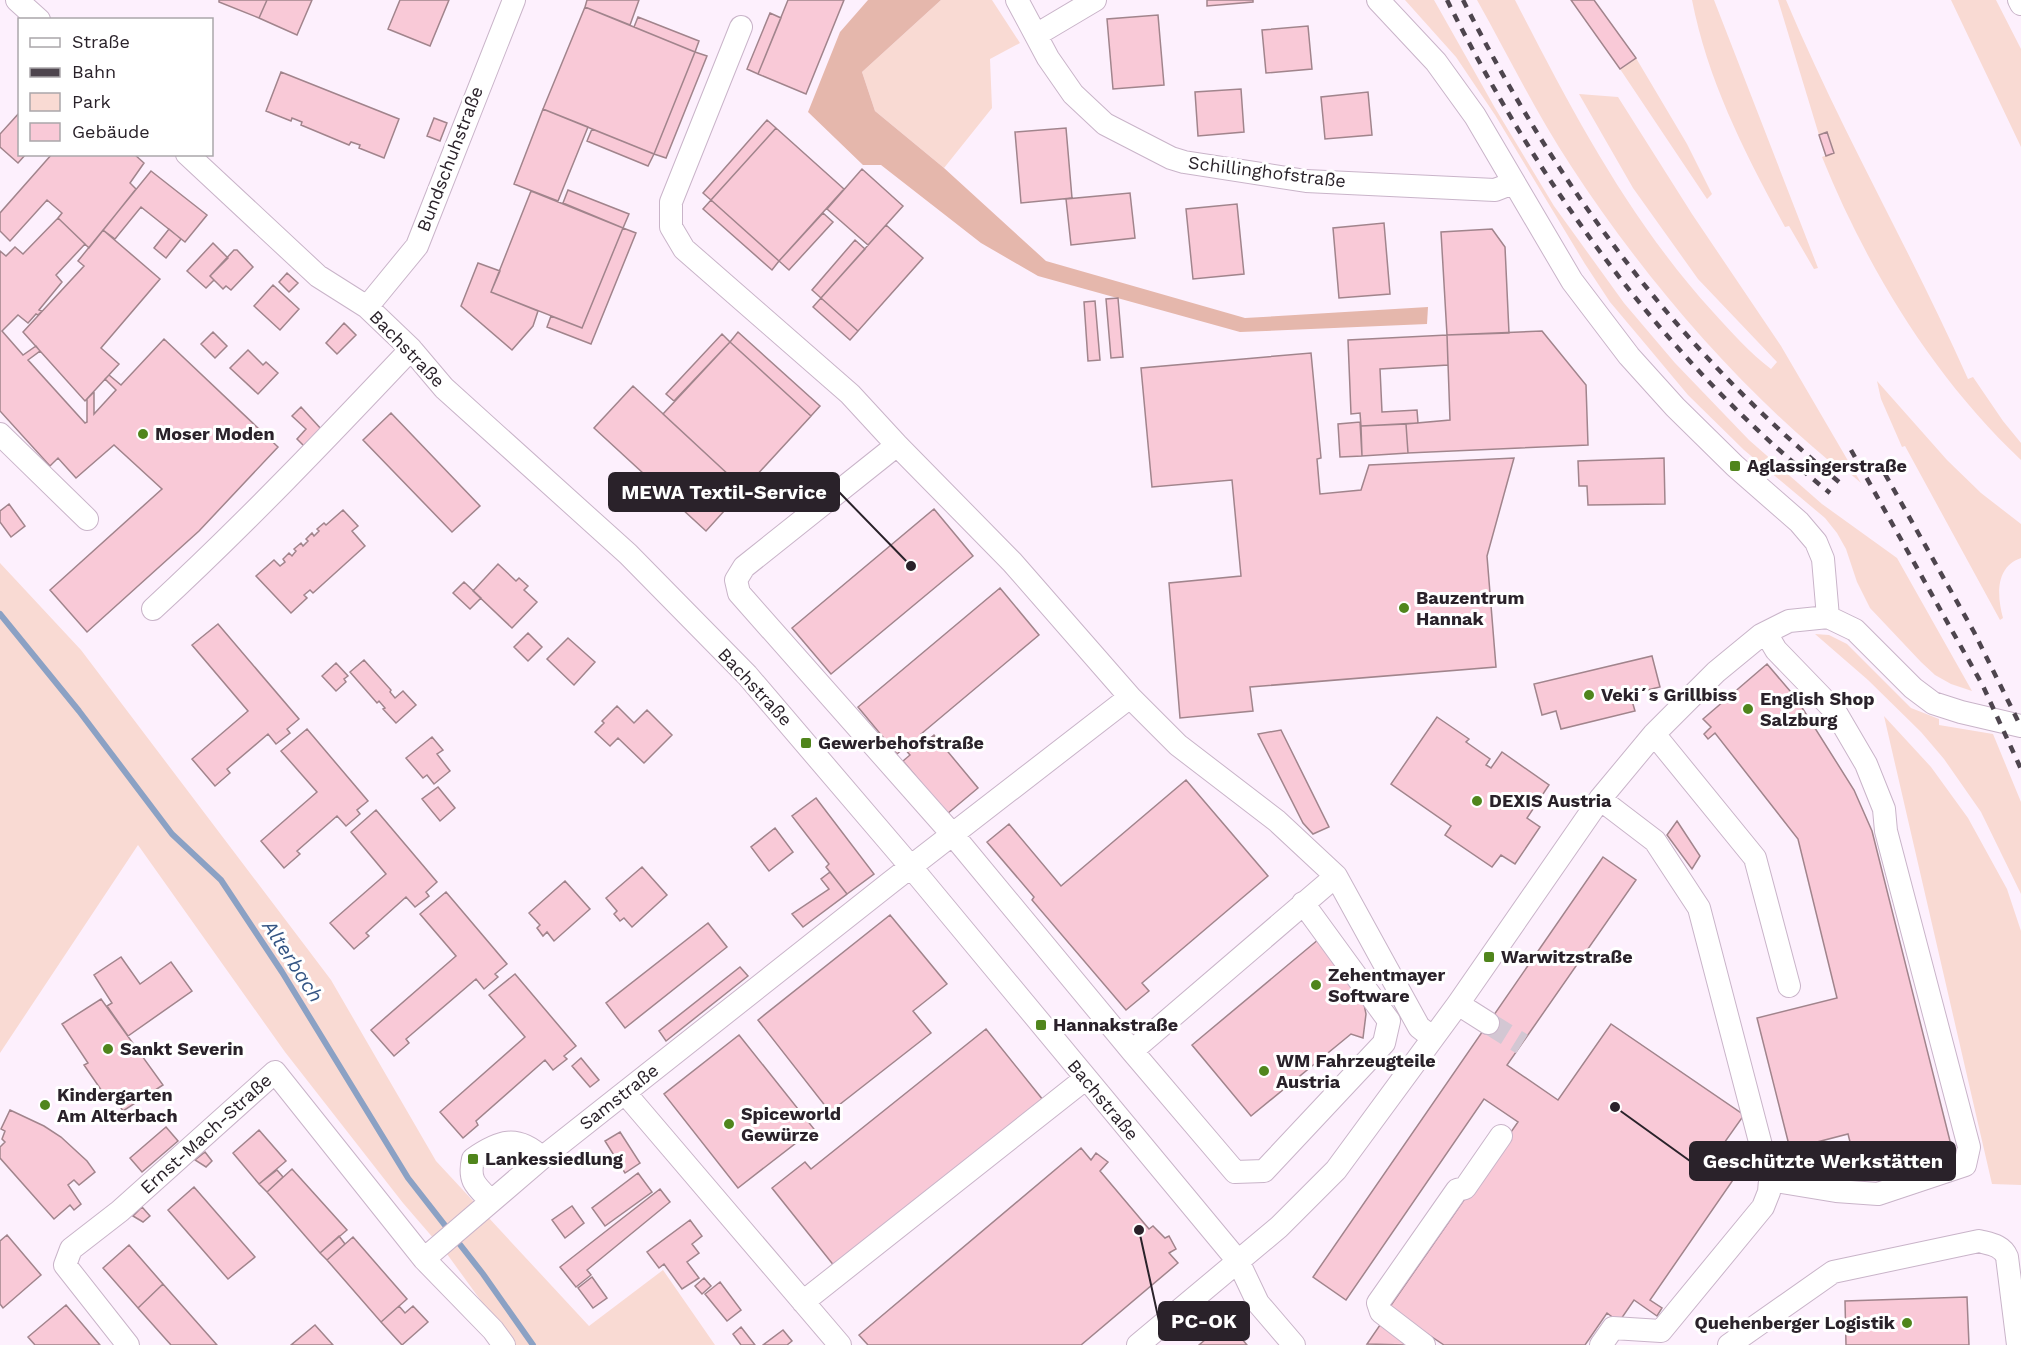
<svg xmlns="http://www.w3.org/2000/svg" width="2021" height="1345" font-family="'Work Sans',sans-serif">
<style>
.green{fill:#f9dad3}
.forest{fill:#e5b7ac}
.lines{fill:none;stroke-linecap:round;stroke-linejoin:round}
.stream{stroke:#8ba1c4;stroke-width:6}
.building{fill:#f9c9d7;stroke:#a1848c;stroke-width:1.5}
.minor-tunnel{stroke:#d3c7d3;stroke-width:22;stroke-dasharray:22 11;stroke-linecap:butt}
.minor-casing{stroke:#c9b4c9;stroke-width:24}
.minor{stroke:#fff;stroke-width:22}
.rail{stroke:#4e454e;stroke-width:4.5;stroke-dasharray:8 8;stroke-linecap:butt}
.poi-dot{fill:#50851c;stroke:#fff;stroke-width:2}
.labels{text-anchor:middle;stroke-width:6;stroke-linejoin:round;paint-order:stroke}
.street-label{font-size:18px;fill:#2a222a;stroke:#fff}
.poi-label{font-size:18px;font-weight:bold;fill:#2a222a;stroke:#fff;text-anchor:start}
.water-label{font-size:20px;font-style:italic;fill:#355584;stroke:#fff}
.leader{fill:none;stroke:#2a222a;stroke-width:2}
.callout-dot{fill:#2a222a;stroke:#fff;stroke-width:2}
.callout{fill:#2a222a;stroke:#2a222a;stroke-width:2}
.callout-label{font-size:20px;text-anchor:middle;font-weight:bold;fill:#fff}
</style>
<rect width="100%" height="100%" fill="#fdf0fd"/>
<!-- green -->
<path class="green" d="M941 0H992L1020 43 990 59 992 108 944 168 875 111 862 72Z
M1405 0H1434L1495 108 1554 206 1624 303 1675 363 1749 440 1822 504 1897 558 1972 691 1951 684 1935 675 1921 662 1870 608 1857 582 1846 549 1837 533 1825 518 1744 450 1688 395 1642 340 1610 302 1585 264 1495 115 1456 57Z
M1477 0H1515C1571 109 1629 220 1713 312 1731 332 1750 353 1771 369L1777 362 1698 279 1633 188 1579 94 1618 97 1692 214 1781 346 1861 483 1847 471 1844 473C1740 390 1644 278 1571 166 1536 113 1508 55 1477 0Z
M1692 0H1714L1818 268 1814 269 1789 226 1785 227C1746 155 1708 82 1692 0Z
M1778 0H1786C1840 129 1911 251 1968 379L1973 377 2003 421 2021 443V460C1933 377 1867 268 1822 157L1834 152 1827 132 1819 135Z
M1951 0H1996L2021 49V147Z
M1636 58 1687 144 1712 194 1707 199 1620 69Z
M1877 381 1947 460 1981 493 2021 524V558C1995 567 1997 596 2003 618L2000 620 1905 446 1902 447 1881 399Z
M0 563 81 650 331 980 436 1161 589 1326 663 1270 715 1345H513L447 1254 403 1203 285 1052 138 845 0 1053Z
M1815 634 1829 635 1847 644 1911 708 1939 719V725L1993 734 2021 802V894L1981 812 1944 759 1921 732 1868 680Z
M1884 716 1931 767 1968 818 2007 889 2021 931V1185L1992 1184Z"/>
<!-- forest -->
<path class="forest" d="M868 0H941L862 72 875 111 944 168 1046 261 1245 318 1428 307 1427 324 1240 332 1038 276 981 243 881 165H863L808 112 840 32Z"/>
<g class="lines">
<!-- stream -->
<path class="stream" d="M0 614 79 711 172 834 221 880 282 972 408 1178 483 1274 533 1345"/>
</g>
<!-- building -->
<path class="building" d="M219 0H267L259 18 219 2Z
M267 0H312L297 35 259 18Z
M400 0H449L430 46 388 29Z
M587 0H639L630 25 585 7Z
M788 0H844L806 94 758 74Z
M1207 0H1253V2L1207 6Z
M1571 0H1594L1636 58 1620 69Z
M585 7 695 52 654 154 543 109Z
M770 13 781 18 758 74 747 69Z
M1158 15 1164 85 1113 89 1107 19Z
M638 17 699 41 695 52 634 27Z
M1308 26 1312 69 1266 73 1262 30Z
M695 52 707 56 666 158 654 154Z
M281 72 399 119 384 158 359 148 360 145 351 142 349 145 301 125 302 122 292 118 291 121 266 111Z
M1241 89 1244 132 1198 136 1195 92Z
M1368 92 1372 135 1325 139 1321 97Z
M543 109 588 127 558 201 514 184Z
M20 112V154H26L18 163 0 147V134Z
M434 118 447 123 440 141 427 136Z
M767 120 776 128 711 200 703 193Z
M776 128 844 189 779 261 711 200Z
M1066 128 1072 198 1021 203 1015 132Z
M592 129 654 154 648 166 587 141Z
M1827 132 1834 153 1826 156 1819 135Z
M52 154H134L144 163 130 183 136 189 89 248 58 218 62 213 47 200 10 241 0 231V213Z
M862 169 903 206 868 245 827 209Z
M151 171 207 215 185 242 141 207 115 239 103 230Z
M568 190 629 214 623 228 563 203Z
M531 191 623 228 582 328 491 292Z
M1130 193 1135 238 1071 245 1066 199Z
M711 200 779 261 772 270 703 209Z
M1237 204 1244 274 1193 279 1186 209Z
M823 213 833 222 789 270 779 261Z
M58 218 85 244 56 275 62 282 39 310 42 311 38 315 36 314 28 323 18 315 2 331 23 355 36 346 40 351 28 360 85 423 87 422V399L94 392V414L116 390 105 379 109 375 121 385 164 339 278 447 199 531 87 632 50 590 162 489 114 445 76 478 58 458 50 466 0 411V251L6 256 15 247 23 254Z
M1384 223 1390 294 1339 298 1333 228Z
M886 225 923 258 858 331 821 298Z
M623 228 636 233 591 344 547 327 551 316 582 328Z
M169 229 181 239 166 258 154 248Z
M1492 229 1505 247 1509 333 1447 335 1441 232Z
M103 230 160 279 101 348 119 364 85 401 23 332 84 266 78 261Z
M855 240 865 249 821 298 812 290Z
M213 243 228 258 210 276 214 280 206 288 187 271Z
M234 250H237L253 267 231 290 226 286 223 289 210 276Z
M478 263 500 271 491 292 538 311 533 326 512 350 461 306Z
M287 273 298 283 289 292 279 282Z
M273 285 299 309 280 330 254 306Z
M821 298 858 331 850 340 813 307Z
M1118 298 1123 357 1111 358 1106 299Z
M1095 301 1100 360 1088 361 1084 302Z
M344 323 356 335 337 354 326 343Z
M1542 331 1586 385 1588 445 1408 453 1406 424 1450 420 1447 335Z
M213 332 227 346 215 358 201 344Z
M738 332 820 406 811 416 730 342Z
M722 334 730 342 674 401 666 394Z
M1447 335 1448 365 1380 369 1382 412 1417 410 1418 423 1361 426 1360 413 1351 414 1348 340Z
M730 342 811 416 744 489 663 414Z
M248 350 263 365 266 362 278 373 258 394 230 368Z
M1311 353 1321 458 1317 459 1320 494 1361 490 1369 465 1514 458 1487 556 1496 667 1250 687 1253 711 1180 718 1169 583 1241 576 1232 480 1152 487 1141 368Z
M633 386 744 489 706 531 594 428Z
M301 407 322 430 305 447 297 439 306 429 292 416Z
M391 413 480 506 452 532 363 440Z
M1360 422 1362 456 1340 457 1338 424Z
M1406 424 1408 453 1362 456 1361 426Z
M1664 458 1665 504 1588 505 1587 486H1579L1578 461Z
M9 504 25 526 11 537 0 522V511Z
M934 509 973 556 831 674 792 628Z
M343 510 358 526 352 531 365 546 313 593 310 590 304 595 307 598 291 613 256 576 274 560 280 566 285 562 283 559 289 553 292 556 296 551 294 549 301 543 303 546 308 541 306 539 312 533 314 536 319 531 317 529 324 523 326 525Z
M498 564 516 581 519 578 528 586 524 590 537 602 512 628 473 591Z
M464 582 481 598 470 609 453 593Z
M1000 588 1039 635 921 734 927 741 934 735 978 788 947 814 903 761 910 755 904 748 897 754 858 707Z
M218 624 299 719 287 729 290 733 276 744 268 734 227 769 230 773 215 786 192 759 248 711 192 645Z
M528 633 542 647 528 661 514 647Z
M568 638 595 662 574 685 547 659Z
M1652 656 1660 687 1630 694 1635 711 1561 729 1556 711 1542 715 1534 684Z
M364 660 391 690 390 692 395 698 403 691 416 705 396 723 383 709 385 708 379 701 377 703 350 672Z
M336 663 348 676 344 679 346 682 336 691 322 676Z
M1767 664 1796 698 1854 790 1872 831 1953 1153 1859 1177 1848 1134 1790 1149 1757 1018 1837 998 1798 839 1715 733 1708 739 1704 734 1711 727 1703 719Z
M617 706 634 723 647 710 672 735 644 763 618 738 610 746 595 732 604 723 602 721Z
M1437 717 1469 739 1466 742 1490 759 1486 765 1491 768 1502 752 1549 785 1527 818 1540 827 1515 864 1501 855 1492 867 1445 835 1451 826 1391 784Z
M307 729 368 801 357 810 360 814 346 826 337 816 297 851 300 854 284 868 261 841 317 792 281 751Z
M1281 730 1329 827 1313 834 1303 823 1258 734Z
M432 737 443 750 437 754 450 771 434 784 427 775 423 778 406 758Z
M1186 780 1268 876 1142 983 1149 991 1126 1010 1032 900 1034 897 987 842 1009 824 1061 886Z
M438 787 455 808 440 821 422 799Z
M816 798 874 874 847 894 826 867 829 864 792 816Z
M376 810 437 882 426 892 429 896 415 907 406 897 366 933 369 936 354 949 330 923 386 874 351 832Z
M1677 821 1700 856 1692 869 1667 835Z
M775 828 793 852 769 871 751 847Z
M1603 857 1636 880 1507 1065 1558 1100 1611 1024 1744 1115 1712 1160 1729 1172 1727 1176 1733 1180 1650 1300 1662 1308 1657 1316 1634 1300 1619 1322 1607 1313 1585 1345H1444L1389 1308 1518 1122 1484 1099 1346 1300 1313 1277Z
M642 867 667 895 632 927 624 918 620 921 614 914 617 911 606 898Z
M830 872 847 894 803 927 792 914 829 889 821 879Z
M565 881 590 909 554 941 547 932 543 936 537 928 540 925 529 913Z
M446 892 507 964 495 974 498 977 484 989 476 979 406 1039 409 1043 394 1056 371 1030 456 956 420 914Z
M890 915 947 984 913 1011 931 1033 830 1112 758 1020Z
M708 923 727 947 625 1028 606 1003Z
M1319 939 1363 999 1366 1014 1363 1038 1351 1034 1251 1116 1192 1045Z
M121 957 140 984 171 962 192 991 128 1036 107 1006 112 1003 94 975Z
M740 967 748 976 666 1041 659 1031Z
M515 974 576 1046 564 1056 567 1059 553 1070 545 1060 476 1121 478 1125 463 1138 440 1112 525 1037 489 995Z
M101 999 163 1085 123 1111 111 1093 106 1097 84 1065 88 1063 62 1024Z
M986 1029 1043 1100 835 1267 772 1188 805 1162 811 1169Z
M739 1035 814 1129 738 1188 664 1094Z
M581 1058 599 1080 590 1087 572 1066Z
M10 1110 44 1126 61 1137 87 1161 95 1172 79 1185 74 1180 68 1185 81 1204 74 1210 70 1205 54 1219 0 1158V1147L5 1142 2 1139 5 1131 1 1129Z
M166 1127 178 1141 142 1172 130 1158Z
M259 1130 286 1161 259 1184 233 1153Z
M620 1132 640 1163 625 1173 605 1141Z
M1081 1148 1091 1160 1096 1153 1108 1162 1100 1171 1149 1229 1153 1226 1165 1238 1169 1236 1176 1249 1169 1253 1178 1263 1081 1345H868L859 1335Z
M205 1152 212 1161 206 1167 195 1160Z
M292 1169 347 1230 320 1253 267 1192Z
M277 1170 283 1177 267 1192 259 1184Z
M638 1173 652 1192 605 1226 592 1208Z
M194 1187 255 1257 228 1279 168 1210Z
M660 1189 670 1202 587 1270 591 1275 576 1287 560 1267Z
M572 1206 584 1223 565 1238 552 1220Z
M142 1207 150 1216 143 1222 133 1216Z
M690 1220 702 1236 692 1244 699 1253 687 1262 699 1278 682 1289 664 1264 659 1268 647 1252Z
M7 1235 41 1275 3 1308 0 1304V1241Z
M339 1236 345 1244 327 1260 320 1253Z
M353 1237 407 1299 381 1322 327 1260Z
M129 1245 163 1284 138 1308 103 1268Z
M592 1277 607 1298 593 1308 578 1288Z
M704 1278 711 1286 702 1294 695 1286Z
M720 1282 741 1310 727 1321 705 1294Z
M163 1284 217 1345H171L138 1308Z
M1967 1297 1969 1345H1846L1845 1301Z
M66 1305 100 1345H35L28 1337Z
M399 1306 405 1313 413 1306 428 1322 402 1345 381 1322Z
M1227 1321 1247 1345H1199Z
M315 1325 333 1345H291Z
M1380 1325 1406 1343 1405 1345 1367 1344Z
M741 1327 755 1345H741L733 1334Z
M783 1330 792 1341 787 1345H763Z"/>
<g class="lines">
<!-- minor-tunnel -->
<path class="minor-tunnel" d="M1488 1023 1522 1044"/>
<defs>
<path id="minor" d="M17 0 39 20
M1017 0 1048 58 1073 94 1105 124 1171 158 1184 162 1306 181 1495 190 1513 183
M1378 0 1436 62 1475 116 1572 281 1629 356 1675 407 1735 466 1799 522 1816 542 1823 559 1828 617
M2019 0 2021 4
M741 27 671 202V227L684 249 850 394 897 445 1012 562 1130 697
M1036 35 1095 0
M187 154 318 276 367 307 411 349 444 388 628 554 747 675 911 867 1238 1261 1258 1303 1294 1345
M367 307 417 246 514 0
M0 434 87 519
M897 445 744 567 736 580 739 593 953 835 1132 1051 1235 1172 1264 1171 1384 1043 1389 1021 1303 903
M153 609C243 526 327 438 411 349
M1828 617 1855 630 1913 688 1933 703 1961 712 2021 726
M1766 633 1776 650 1835 711 1866 764 1884 809 1886 831 1969 1147 1965 1165 1878 1194 1836 1191 1770 1180
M1654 734 1755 858 1789 986
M1600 799 1655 841 1699 908 1770 1180 1769 1192 1763 1207 1661 1331 1613 1328 1601 1345
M1458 1004 1488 1023
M1132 1051 1336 876
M625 1093 840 1345
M491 1201C476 1186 468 1181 473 1159 499 1141 517 1134 542 1158
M803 1302 1085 1079
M128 1345 65 1265 71 1249 120 1211 275 1072 424 1259
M504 1345 493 1330 424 1259 542 1158 891 882 1130 697 1178 745 1277 821 1336 876 1419 1027 1433 1038
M1138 1345 1279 1227 1336 1170 1458 1004 1600 799 1654 734 1716 672 1761 635 1789 621 1828 617
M1424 1345 1381 1312 1378 1303 1457 1190 1465 1188 1501 1136
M1729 1345 1833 1272 1979 1241C1990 1244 2002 1245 2007 1257L2018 1345"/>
</defs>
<!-- minor casing -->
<use href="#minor" class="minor-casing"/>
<!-- minor -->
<use href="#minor" class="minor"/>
<!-- rail -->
<path class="rail" d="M1447 0C1541 188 1665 361 1830 493
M1463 0C1558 188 1676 347 1839 482
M1851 450 1983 686 2021 769
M1885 474 1974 632 2021 727"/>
</g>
<!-- markers -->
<g class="poi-dot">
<circle cx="143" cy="434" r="6"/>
<rect x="1729" y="460" width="12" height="12" rx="3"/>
<circle cx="1404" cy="608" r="6"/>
<circle cx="1589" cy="695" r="6"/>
<circle cx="1748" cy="709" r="6"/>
<rect x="800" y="737" width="12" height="12" rx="3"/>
<circle cx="1477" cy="801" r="6"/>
<rect x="1483" y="951" width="12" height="12" rx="3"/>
<circle cx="1316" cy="985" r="6"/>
<rect x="1035" y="1019" width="12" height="12" rx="3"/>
<circle cx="108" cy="1049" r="6"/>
<circle cx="1264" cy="1071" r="6"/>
<circle cx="45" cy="1105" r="6"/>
<circle cx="729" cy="1124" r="6"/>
<rect x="467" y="1153" width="12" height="12" rx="3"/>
<circle cx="1907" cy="1323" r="6"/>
</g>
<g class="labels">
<!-- street labels -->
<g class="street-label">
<text transform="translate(450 159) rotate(-69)" y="6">Bundschuhstraße</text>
<text transform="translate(1267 172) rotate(7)" y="6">Schillinghofstraße</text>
<text transform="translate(407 349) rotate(46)" y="6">Bachstraße</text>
<text transform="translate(755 687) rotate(47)" y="6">Bachstraße</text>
<text transform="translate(619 1097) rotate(-38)" y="6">Samstraße</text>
<text transform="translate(1103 1100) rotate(50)" y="6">Bachstraße</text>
<text transform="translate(206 1134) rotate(-42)" y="6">Ernst-Mach-Straße</text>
</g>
<!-- poi labels -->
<g class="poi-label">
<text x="155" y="440">Moser Moden</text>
<text x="1747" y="472">Aglassingerstraße</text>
<text x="1416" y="604">Bauzentrum<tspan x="1416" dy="21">Hannak</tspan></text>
<text x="1601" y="701">Veki´s Grillbiss</text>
<text x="1760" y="705">English Shop<tspan x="1760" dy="21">Salzburg</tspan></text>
<text x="818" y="749">Gewerbehofstraße</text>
<text x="1489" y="807">DEXIS Austria</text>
<text x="1501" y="963">Warwitzstraße</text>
<text x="1328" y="981">Zehentmayer<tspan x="1328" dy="21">Software</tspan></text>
<text x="1053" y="1031">Hannakstraße</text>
<text x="120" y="1055">Sankt Severin</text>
<text x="1276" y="1067">WM Fahrzeugteile<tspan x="1276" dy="21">Austria</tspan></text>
<text x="57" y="1101">Kindergarten<tspan x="57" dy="21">Am Alterbach</tspan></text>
<text x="741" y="1120">Spiceworld<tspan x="741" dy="21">Gewürze</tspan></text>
<text x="485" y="1165">Lankessiedlung</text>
<text x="1895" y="1329" text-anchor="end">Quehenberger Logistik</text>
</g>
<!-- water labels -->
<g class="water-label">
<text transform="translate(293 961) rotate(57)" y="7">Alterbach</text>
</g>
</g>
<!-- callouts -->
<path class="leader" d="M911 566L839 492M1615 1107L1690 1161M1139 1230L1159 1321"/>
<g class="callout-dot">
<circle cx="911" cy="566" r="6"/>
<circle cx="1615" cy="1107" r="6"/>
<circle cx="1139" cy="1230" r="6"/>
</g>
<g class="callout">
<rect x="609" y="473" width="230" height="38" rx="6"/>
<rect x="1690" y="1142" width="265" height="38" rx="6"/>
<rect x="1159" y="1302" width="90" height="38" rx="6"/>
</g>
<g class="callout-label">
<text x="724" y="499">MEWA Textil-Service</text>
<text x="1823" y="1168">Geschützte Werkstätten</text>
<text x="1204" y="1328">PC-OK</text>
</g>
<!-- legend -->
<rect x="18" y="18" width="195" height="138" fill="#ffffff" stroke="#aaa7aa" stroke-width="1.5"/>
<rect x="30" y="38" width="30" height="9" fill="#ffffff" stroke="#aaa7aa" stroke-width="1.5"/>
<text x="72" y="48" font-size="18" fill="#2a222a">Straße</text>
<rect x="30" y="68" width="30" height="9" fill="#4e454e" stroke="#aaa7aa" stroke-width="1.5"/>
<text x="72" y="78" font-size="18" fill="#2a222a">Bahn</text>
<rect x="30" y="93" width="30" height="18" fill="#f9dad3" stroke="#aaa7aa" stroke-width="1.5"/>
<text x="72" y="108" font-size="18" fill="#2a222a">Park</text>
<rect x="30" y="123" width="30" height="18" fill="#f9c9d7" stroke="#aaa7aa" stroke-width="1.5"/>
<text x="72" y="138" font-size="18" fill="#2a222a">Gebäude</text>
</svg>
